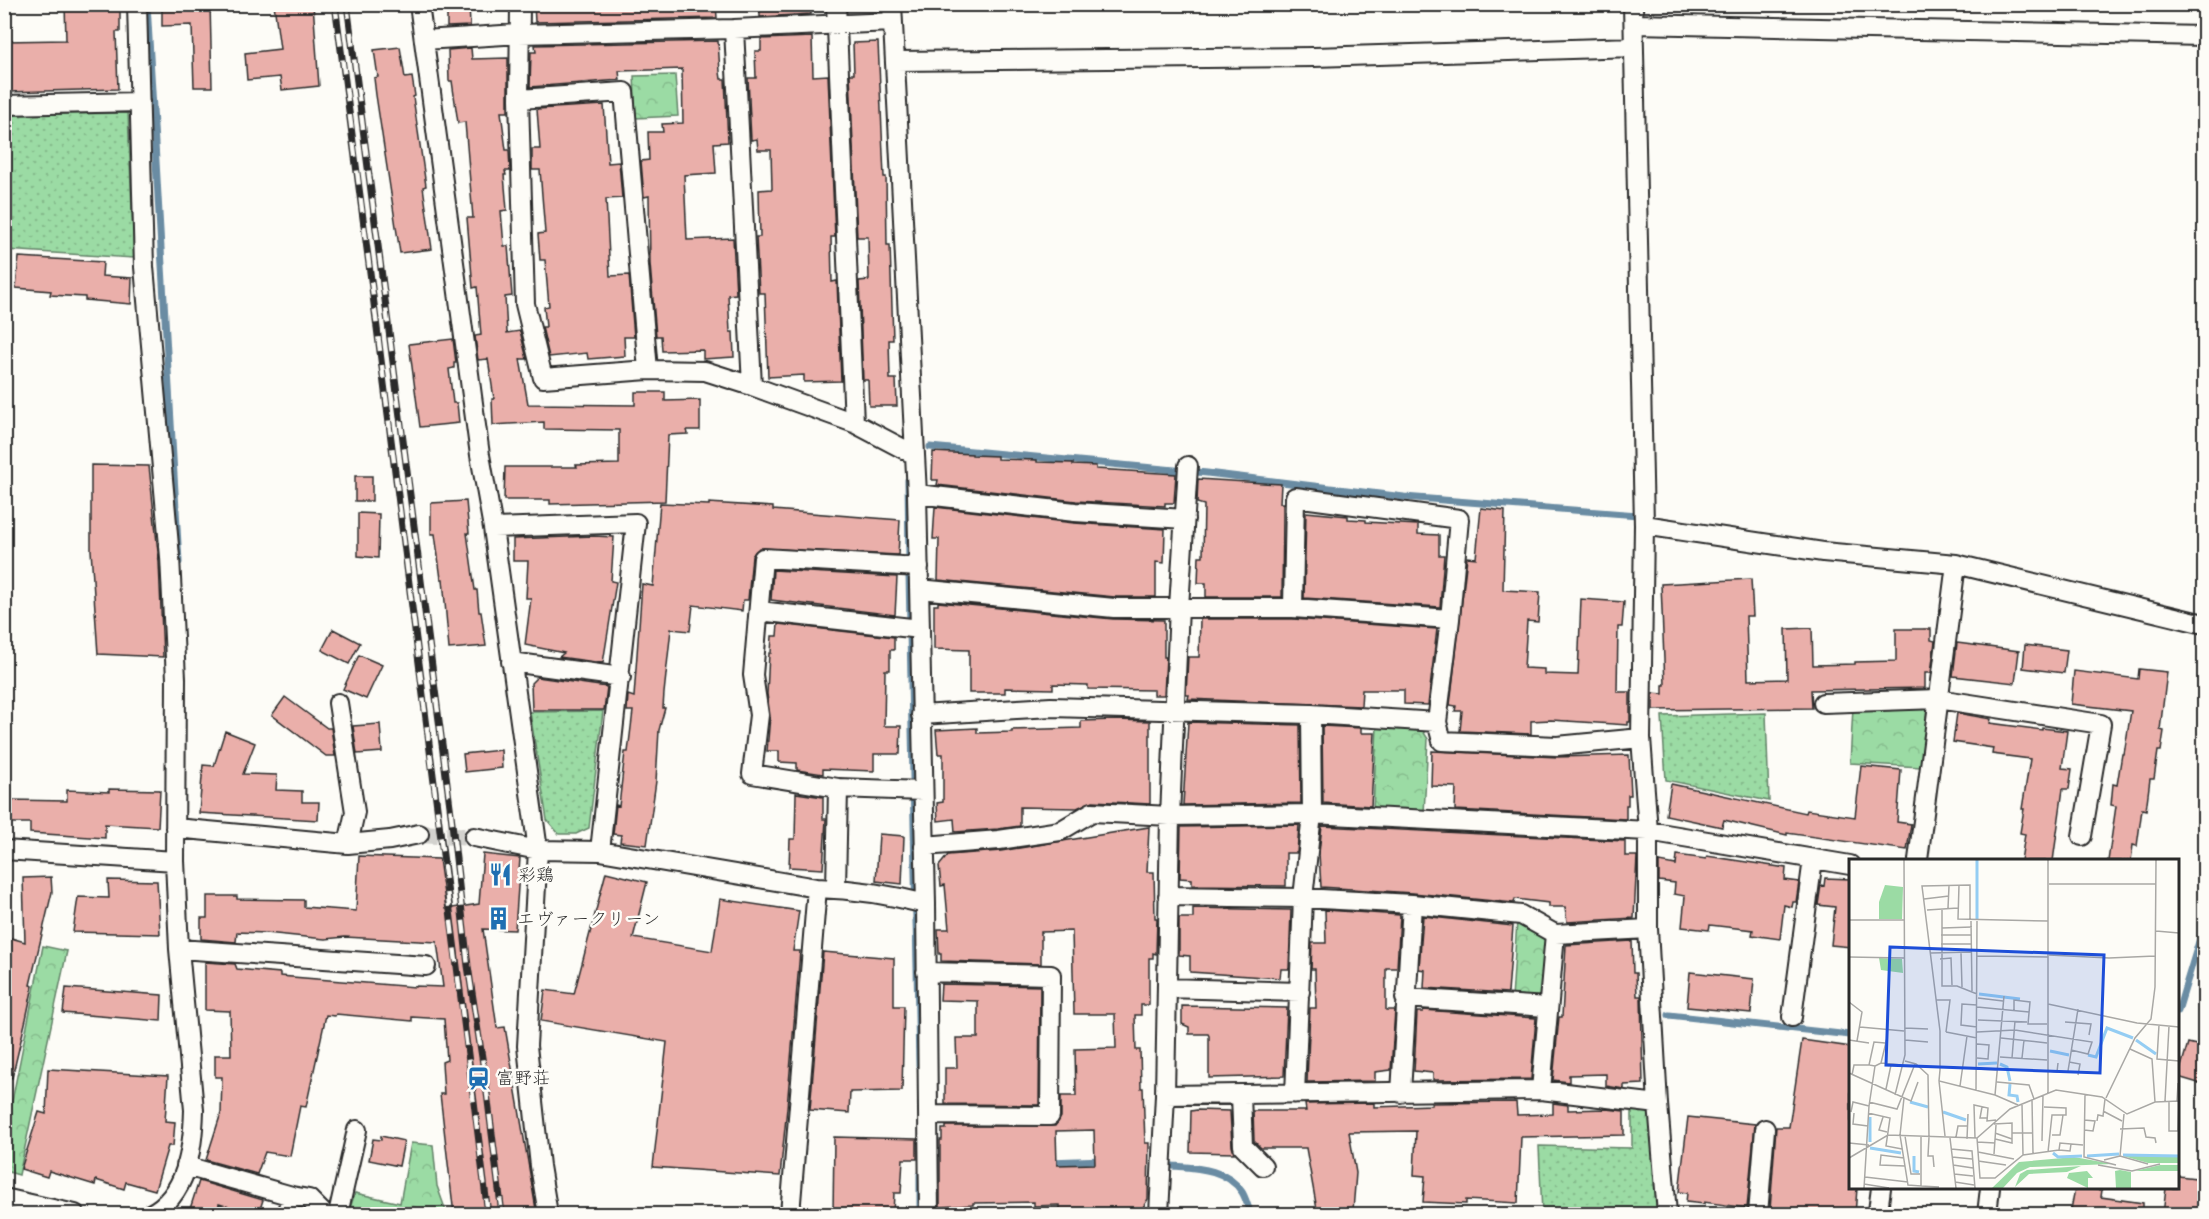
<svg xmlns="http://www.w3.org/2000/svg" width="2209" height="1219" font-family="Sriracha,'Klee One',sans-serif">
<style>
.grass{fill:url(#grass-dots);stroke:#638368;stroke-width:1.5}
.forest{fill:url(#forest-crowns);stroke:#638368;stroke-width:1.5}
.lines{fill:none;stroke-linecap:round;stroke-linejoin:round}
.stream{stroke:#6a8ca3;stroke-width:7}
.building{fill:#eaafaa;stroke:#2b2b2b;stroke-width:1.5;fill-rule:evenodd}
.street-tunnel{stroke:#d3d2ce;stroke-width:18;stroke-dasharray:18 9;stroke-linecap:butt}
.street-casing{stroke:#2b2b2b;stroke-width:22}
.street{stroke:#fdfcf7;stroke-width:18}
.rail-casing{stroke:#2b2b2b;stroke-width:7}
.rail{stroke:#fdfcf7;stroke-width:4.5;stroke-dasharray:14;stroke-linecap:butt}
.labels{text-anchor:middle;stroke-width:5;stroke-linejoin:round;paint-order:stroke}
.poi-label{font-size:18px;fill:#2b2b2b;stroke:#fdfcf7;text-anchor:start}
.inset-river{fill:none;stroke:#94cdf3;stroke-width:3}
.inset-road{fill:none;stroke:#a9a8a5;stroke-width:1.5}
.view{fill:#1d4ed8;fill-opacity:0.15;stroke:#1d4ed8;stroke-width:3}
.inset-edge{fill:none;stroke:#2b2b2b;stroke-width:3}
</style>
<defs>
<pattern id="grass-dots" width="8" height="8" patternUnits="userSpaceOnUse" patternTransform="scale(1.5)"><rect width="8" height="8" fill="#9bdba4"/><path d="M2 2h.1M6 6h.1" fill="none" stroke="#86bc8d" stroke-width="1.8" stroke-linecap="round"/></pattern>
<pattern id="forest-crowns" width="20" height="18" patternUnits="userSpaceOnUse" patternTransform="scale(1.5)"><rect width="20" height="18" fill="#9bdba4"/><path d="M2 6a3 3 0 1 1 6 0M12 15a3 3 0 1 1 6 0" fill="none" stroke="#86bc8d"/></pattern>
</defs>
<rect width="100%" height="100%" fill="#fdfcf7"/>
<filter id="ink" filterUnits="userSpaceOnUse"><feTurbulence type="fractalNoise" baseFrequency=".0167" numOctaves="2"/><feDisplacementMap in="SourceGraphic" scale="12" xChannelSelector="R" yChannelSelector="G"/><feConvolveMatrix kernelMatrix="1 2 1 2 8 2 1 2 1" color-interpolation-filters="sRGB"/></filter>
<g filter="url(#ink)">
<!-- grass -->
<path class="grass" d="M128 113 134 258 5 250V115Z
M603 711 589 828 576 834H559L547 820 530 712Z
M1766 713 1769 801 1666 780 1662 716Z
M1632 1106H1650L1659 1214H1542L1539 1146 1632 1148Z"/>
<!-- forest -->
<path class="forest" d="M675 75 678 116 636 118 634 76Z
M1853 707H1929L1921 767 1850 763Z
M1377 726 1421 728 1428 739 1424 813 1373 810Z
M1517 921 1547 941 1544 1001 1512 999Z
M43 946 67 951 19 1175 5 1171V1136Z
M411 1143 433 1145 437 1186 447 1214H348L355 1193 400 1203Z"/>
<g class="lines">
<!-- stream -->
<path class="stream" d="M147 4 179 562
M930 447 1207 473 1404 497 1638 515
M908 480 909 561
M909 574 910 623
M910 632 919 1065
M2178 1011 2204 925
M1669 1015 1850 1035
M1049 1162 1104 1160
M1173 1166C1198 1168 1227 1169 1242 1192 1246 1198 1248 1208 1251 1214
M920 1175V1214"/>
</g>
<!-- building -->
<path class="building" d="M65 4H115V7H120V32H116L118 89 7 92 5 41 66 40Z
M162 4H210L212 87H194L192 25 162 26Z
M274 4H313L319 86 282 90 280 77 247 80 245 53 280 49Z
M447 4H469L470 26 447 27Z
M534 4H716L717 18 535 22Z
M760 4H811V14L760 17Z
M812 37 813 76 828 75 835 237H831L832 282 837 281 841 381 804 382V375L768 377 765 293H759L756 237H760L759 190 772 189 771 150H758L757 139 751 140 748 78H756L755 51H761V39Z
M718 41 720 72 721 79H725L728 142 714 143 716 173 684 175 687 240 733 238 736 294 728 295 730 332H733L734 357 703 359V350L662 351 661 336H656L650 264 649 196 644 197 641 161 649 160 648 132H663L662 124 683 123 682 69 619 71 620 80 530 87 531 52H536L535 45Z
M878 42 884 177H886L887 245H890L893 340H889L890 379H896L897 406H869L868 380H863L859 281 869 280 868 237H857L850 74H854L853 43Z
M400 47 405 78 412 77 415 96 413 97 426 186 423 187 432 249 400 253 376 95 374 78 378 77 374 50Z
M471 48 472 59 508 58V112H501L506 150H509L510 171H505L506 175H504L507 210 501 211 504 246H508L512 296 505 297 507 333 520 331 527 359H520L528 404 635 405V392H665V401L700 400V430H687L688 434 668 435 665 501 550 504V500H504L505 467H577L576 465 619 464V430L544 429V422L493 425 492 399H494L488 359 478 360 475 336 481 335 477 287 473 288 467 218H473L465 122 458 123 452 81H449L448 50Z
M604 105 608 163 619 162 622 198 606 199 610 276 629 275 634 337H624L625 356 588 359 587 353 549 357 542 327H546L544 307 549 306 545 260H540L538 234 545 233 540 170H532V149H540L537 109Z
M19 257 103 262 102 276 132 278 131 304 85 300V297L50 295 51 291 16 288Z
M453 339 456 363H454V368L449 369 453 403H457L459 423 420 427 409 344Z
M933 452 972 454V455L997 456V459L1037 460V462L1073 463V465L1096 466V469L1176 474 1174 503H1165V506L1076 501 937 485 938 480H932Z
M91 465 149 466 159 562 163 657 98 654 91 550Z
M355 476H372V501H355Z
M1198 479 1281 484 1280 503H1283V512L1282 597H1206V583H1198L1199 556H1203L1204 505 1197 503Z
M466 501 469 533H467L475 590H477L479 612H481L486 646 449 649 443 579H441L435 534H431V503Z
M660 503 709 505V503L773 507V510L900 520 898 555 759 548 752 556 748 600H743L742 611 693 605 690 631 671 629 664 693 663 708H665L659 730 656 781 647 845 620 842 621 835 613 834 616 805 619 806 625 752H628L633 711H627L628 695 634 697 642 584 653 586Z
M935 507 1074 523 1165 529 1164 563 1156 562V597H1115L938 580 939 539H933Z
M1481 508 1505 511 1503 590 1540 592 1538 622 1527 621 1524 668 1544 669V674L1578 675 1581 599 1624 602 1622 627H1618L1617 692H1630V722H1628V725L1551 720 1531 721V734L1460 731 1462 711H1455L1456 706 1450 705 1467 557 1476 558Z
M1306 512 1348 516V519L1366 520V522L1418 525V534L1439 535V555H1444L1440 607 1304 598Z
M358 513 379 514 378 558 358 556Z
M594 536 614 537 611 581 616 582 603 663 559 657 564 653 525 645 531 598H526L528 561H513V539Z
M773 570 897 577 895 615 771 600Z
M1751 579 1753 616H1746L1748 680 1787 679 1786 629 1812 628 1813 665 1855 664V662L1896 661V629H1931V640L1935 641 1931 673H1925V688L1811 690 1812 708 1653 710V693L1663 694V685H1665L1661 584Z
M938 602 1113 619 1164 620V657H1166L1164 695H1154V690L1088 689V685L1053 684V689L1005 688V693H969V650L934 649V605H938Z
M1200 619H1293L1437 629 1428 705 1404 704V690H1362L1361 706 1188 699 1189 695H1186L1188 657H1199Z
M778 624 894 637V650H890V670H885L884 726H901L900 754H874V771L823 769V774L797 770V763L779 762V751H767L770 716 767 694 769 653H771L772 636H777Z
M333 629 360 643 349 664 322 650Z
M1957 643 2019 651 2015 683 1953 676Z
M2025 645 2067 650 2064 673 2023 668Z
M359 655 382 665 366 699 343 689Z
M2139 669 2167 672 2160 730 2164 731 2161 751H2158L2154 779H2150L2146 810 2142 809 2137 846 2133 845 2131 861H2108L2116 806 2111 805 2113 784 2117 785 2122 754H2124L2131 711 2071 704 2074 671 2138 679Z
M537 677 607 687 604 710H532L531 683Z
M285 697 327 728H331L335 756H326L272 715Z
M1957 713 1991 719 1990 723 2042 730V728L2067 731 2062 768 2072 769 2069 789H2063L2053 861H2021L2025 834 2020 833 2024 809H2022L2030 759 1992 754 1993 748 1953 742Z
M1115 720 1150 721V804L1093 801 1077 808 1020 807V826L998 829 955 832 954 819 938 821 937 803 943 802V754H938L936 730 977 728V733L1012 732V730L1081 728V721Z
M1188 722 1300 725 1301 803 1183 805Z
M380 724 382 752 357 754 353 726Z
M1322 726 1361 728V733H1375L1371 806 1323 803Z
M225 731 255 743 243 774 277 775 276 790 302 791V802H319L318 820 199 813 203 765 214 766Z
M501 750 502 768 465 772 463 754Z
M1432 751 1557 757 1629 755 1631 795H1628V805H1626V819L1455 810 1456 787 1431 786Z
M1861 766 1901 770 1897 822 1911 824 1907 850 1787 833V835L1724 820 1722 827 1666 815 1671 784 1806 813 1807 810 1855 817Z
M109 789 160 790 158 827 105 824V838L30 833V823H10V800L67 801V790L109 792Z
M796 793 823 797V819H826L823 869 789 867 790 839H795Z
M1299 825 1297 853H1286V886L1192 885V879L1180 878 1181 827Z
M1322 826 1625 841V856H1637L1634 918 1567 922 1565 907H1549V903L1515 899 1514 903 1413 893 1321 887 1319 853Z
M1149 827 1147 872H1154L1155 918H1157L1156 954 1153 953V958H1149V1005H1141V1015H1135L1136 1050H1140L1141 1088H1143L1145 1143H1149L1148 1199 1142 1209 1060 1210V1205L1034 1206V1202L973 1203V1205L940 1207V1140H942V1129H946V1126H1055L1061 1117V1096H1076L1075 1049 1116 1048 1115 1014H1074L1072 931 1041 932V964L941 961V954H939L938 929H949L945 885 941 886 939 866 948 855 1001 851ZM1094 1130 1095 1164 1057 1165 1056 1131Z
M879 834 904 836 902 884 876 881Z
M483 854 520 858 515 930 483 929 497 1028 505 1027 537 1215H454L440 1094H444L442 1062 447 1060 444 1019 412 1017V1021L336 1014 335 1016 326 1015 306 1107 300 1106 290 1156 265 1152 257 1174 206 1160 221 1113 222 1077H215V1055H231L230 1011 205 1010V962L235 964 237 969 280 973V976L415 987V986L443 987 437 942 345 937 325 939 266 933 237 932 236 942 201 939V918H207V896H237V899L304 900V907L356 911 359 856 439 859 446 909 479 904Z
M1677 855 1706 859 1707 856 1786 868 1785 880 1799 882 1796 902H1793L1792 907 1784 905 1780 939 1752 935 1753 930 1710 925 1709 930 1682 927 1685 896 1674 894 1675 883 1659 881V862L1676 865Z
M606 872 647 882 633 938 712 951 720 899 799 911 793 951H800L787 1108 780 1176 653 1167 667 1042 541 1021 545 990 574 994Z
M51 877 52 892 30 985 33 986 26 1019 12 1078 4 1077V964L11 938 25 942 23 878Z
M1825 878 1851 879V947L1831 945 1835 907 1818 905 1821 885 1824 886Z
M108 880 157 881 160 934 73 932 78 897 109 898Z
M1193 908 1291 910 1289 969H1281L1280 978 1190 972V956L1179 955V918H1193Z
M1325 910 1400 915 1397 968H1386V1010H1395L1391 1070 1375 1072V1081L1307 1082 1310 1008H1316L1315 969H1311L1312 943H1326Z
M1423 916 1513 926 1508 993 1424 988 1425 970 1419 969Z
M1632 941 1633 973H1636L1637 996H1641L1643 1084 1624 1085V1089L1606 1086V1074L1569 1075V1082L1553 1080 1559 1017H1562L1566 945Z
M823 952 894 958V1006H904L902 1091 850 1092 849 1113 810 1110Z
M1690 972 1754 979 1751 1013 1687 1007Z
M941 984 1040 986 1039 1105 945 1104V1068H957L956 1038H978V1001L940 1000Z
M66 988 162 995 161 1021 63 1013Z
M1182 1006 1287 1008 1284 1076 1209 1078V1036L1208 1034H1189V1027L1182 1024Z
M1423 1010 1536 1018 1531 1079 1433 1080V1073L1414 1071 1417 1012H1423Z
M1802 1040 1851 1047V1188H1857L1855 1215H1778V1212L1770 1210 1776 1127H1789Z
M2188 1043 2205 1047V1085L2178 1077Z
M48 1069 168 1076 165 1121 175 1122 173 1146H168L155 1190 126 1182 124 1189 96 1180 95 1185 49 1171 47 1177 21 1169 39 1112 46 1114Z
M1516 1102 1517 1115 1553 1114V1103L1568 1105V1110L1607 1109 1624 1111V1135L1521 1137 1518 1203 1466 1200V1204L1423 1202 1425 1176 1414 1175 1416 1131 1349 1132 1356 1173 1353 1210 1346 1209V1215H1318L1306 1148H1261L1254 1141 1253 1111H1306L1305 1104 1374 1103V1107L1432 1105V1103Z
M1197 1110 1230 1111 1232 1146 1234 1153 1190 1152 1191 1111Z
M1688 1117 1755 1124 1747 1208 1704 1202V1204L1686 1202 1687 1193 1679 1192Z
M381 1136 404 1141 399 1166 369 1160 373 1139 381 1140Z
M834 1137 917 1139V1159H903L901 1193H894L893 1214 852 1212V1215H833Z
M2178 1176 2205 1179V1215H2163L2166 1188H2178Z
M199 1181 263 1200 258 1215 219 1204 217 1215H188Z
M2075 1188 2102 1190 2101 1197 2143 1203V1215H2070Z"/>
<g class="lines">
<!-- street-tunnel -->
<path class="street-tunnel" d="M419 834 474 837"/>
<defs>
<path id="street" d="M137 4 144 267 170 557 176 679 175 861 179 949 194 1110C193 1148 187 1196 150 1214
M419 4 480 455 493 528 538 850 527 1046 540 1166 548 1214
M520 4 519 99 525 304 543 378 648 370 705 371 752 386 854 423 915 455
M836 4 854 423
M892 4 917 494 926 904 929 1214
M1633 4 1644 525 1641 738 1648 831V929L1658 1104 1667 1214
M1634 24 2204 36
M734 29 752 386
M424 40 519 34 734 29 892 22
M895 61 1314 57 1633 47
M519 99 624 92 648 370
M4 105 140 102
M917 494 1075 512 1185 519
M1644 525 1823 552 1956 564 2204 624
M493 528 636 523 600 851
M919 567 763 558 753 675 759 715 752 774 838 788 923 791
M919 589 1114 608H1293L1450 619
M1293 608 1295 497 1459 519 1450 619 1437 722 1442 741 1557 746 1641 738
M759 611 920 629
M511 662 621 677
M338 703 355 812 348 844
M1823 703 1938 699 2101 724 2082 836
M921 715 1051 707 1311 714 1437 722
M175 828 348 844 390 840 419 834
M474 837 538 850 600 851 817 888C853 889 891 895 926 904
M924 846 999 840 1060 831 1092 812 1170 816 1312 814 1648 831 1850 865
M4 850 175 861
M1918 860 1956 564
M836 888 838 788
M1168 896 1303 898 1412 904 1521 915 1555 934 1648 929
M179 949 426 966
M926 972 1051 975 1050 1116 928 1115
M1167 988 1300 992
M1405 998 1547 1007
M1792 1017 1813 859
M1541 1090 1555 934
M1401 1093 1412 904
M1295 1094 1303 898 1312 814 1311 714
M1165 1095 1541 1090 1658 1104
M1241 1095 1243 1146 1263 1166
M186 1166 292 1196 309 1199 324 1214
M4 1198 75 1214
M1878 1211 1881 1188
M286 1214 292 1196
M338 1214 357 1130
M790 1214 817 888
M1159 1214 1165 1095 1170 816 1179 607 1188 466
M1758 1214 1765 1129
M1987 1214 1990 1188"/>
</defs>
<!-- street casing -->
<use href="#street" class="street-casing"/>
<!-- street -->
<use href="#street" class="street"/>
<defs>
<path id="rail" d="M335 4C389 407 436 811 488 1214
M347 4 451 814 468 966 485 1077 502 1214"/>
</defs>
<!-- rail casing -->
<use href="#rail" class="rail-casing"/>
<!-- rail -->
<use href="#rail" class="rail"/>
</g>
</g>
<!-- icons -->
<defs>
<symbol id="restaurant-bare" viewBox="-9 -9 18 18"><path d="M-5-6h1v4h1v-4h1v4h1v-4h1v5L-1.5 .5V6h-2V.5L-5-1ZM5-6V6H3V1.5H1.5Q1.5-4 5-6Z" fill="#1f6fb2" stroke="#fdfcf7" stroke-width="2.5" paint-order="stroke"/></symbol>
<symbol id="building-bare" viewBox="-9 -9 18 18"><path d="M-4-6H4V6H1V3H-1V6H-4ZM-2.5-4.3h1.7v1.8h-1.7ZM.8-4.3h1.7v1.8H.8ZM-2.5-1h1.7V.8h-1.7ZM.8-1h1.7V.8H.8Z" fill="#1f6fb2" stroke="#fdfcf7" stroke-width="2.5" paint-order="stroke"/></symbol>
<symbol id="station-bare" viewBox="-9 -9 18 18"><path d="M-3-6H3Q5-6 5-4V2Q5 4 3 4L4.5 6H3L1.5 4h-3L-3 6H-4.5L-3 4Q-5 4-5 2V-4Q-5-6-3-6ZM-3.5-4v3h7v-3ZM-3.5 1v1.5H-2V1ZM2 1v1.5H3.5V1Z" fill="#1f6fb2" stroke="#fdfcf7" stroke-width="2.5" paint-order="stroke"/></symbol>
</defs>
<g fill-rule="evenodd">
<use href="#restaurant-bare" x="484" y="858" width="33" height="33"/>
<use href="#building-bare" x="482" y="902" width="33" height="33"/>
<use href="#station-bare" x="462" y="1062" width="33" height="33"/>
</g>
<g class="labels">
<!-- poi labels -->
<g class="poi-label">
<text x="518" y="881">彩鶏</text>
<text x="517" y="925">エヴァークリーン</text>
<text x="496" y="1084">富野荘</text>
</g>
</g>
<!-- overview -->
<g transform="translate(1849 859)">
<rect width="330" height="330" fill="#fdfcf7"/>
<path d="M30 99 53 100 54 114 32 111ZM274 297H330V304H299ZM225 298 264 305 181 308 168 314 154 329H143L170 303ZM311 306H330V312H286ZM232 307 218 313 180 315 166 328 171 315 178 311Z" fill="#9bdba4"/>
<path d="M271 311 282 313V329H267L266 312ZM238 312 244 319H239V329L218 319 220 314Z" fill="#9bdba4"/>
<path d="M36 26 54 28 53 60H30V43Z" fill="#9bdba4"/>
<path class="inset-river" d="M128 1V60M130 135 171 140M287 181 307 195M201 192 220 196M239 196 247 198 258 169 284 179M129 205 148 204M151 205 158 208 161 222M161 225 160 236 168 237 169 243M61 243 79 248M94 253 117 261M21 283V258M21 289 52 294M204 294 209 298 233 297M274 296 330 297M65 297V312L70 313M238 297 270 295"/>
<path class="inset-road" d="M200 25H307M110 26 109 60 199 62M75 40 100 37M99 49 100 27M93 50V127H108L128 135M78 51 109 49M0 61H55M122 62 123 132M93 69 123 68M307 72 330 74M92 76H122M92 85H122M82 94 123 93M112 94 113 128M200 96 260 99 306 97M128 97 199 98M0 98 55 99M91 100 102 99 103 126M129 139 154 142M87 141H101L97 173M0 143 13 153 8 182M199 145 288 164 330 168M128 146 113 145 112 166 128 168M128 148 180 153M165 151V141L181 143 179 165H198M129 161 178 163M216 163 242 165 240 176M310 166 308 200 330 202M11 168 55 172M56 169 79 170M97 173 128 179M128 173 166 171 243 183 239 195 222 191M152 179 198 184M0 181 20 184M56 181 79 183M281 190 303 200 306 243M151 198 198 201M128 199 139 200 140 186 128 185M163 199 166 162M173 199 175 181M56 202 67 205 79 216 80 278M220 203 231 205 229 216M32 204 38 179M26 207 20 206 25 183 36 184M127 210 149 211M91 211V172L73 27 121 26V61M91 211 90 222 146 236 169 246M199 212 208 213 209 204M219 212 229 150M0 214 62 242 69 223M3 216 5 206H20M90 222 96 277M148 223 180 226 185 240M111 227 118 177M37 230 42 206M127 231 128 62M199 234V1M236 235 235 298 267 306M46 236 56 196 55 1M146 236 155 137M55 239 51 276 59 326 72 327V277M257 239 286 179 302 160 306 128 307 1M183 241 184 295M316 242 320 167M320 242V272H330M328 242 329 224M20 243 48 250 66 205M173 245 174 296M133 248 131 259H138M195 248 217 249V256H203L199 293M254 252 273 262M2 253 4 243 20 247M5 254 4 265 19 267M19 254 41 259 37 287 53 290M34 258 30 271 38 273M248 262 249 256 254 257 256 240M145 265 163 264V284L146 280M271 270 295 269 297 278 306 279 307 284M235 271 244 272 246 262 235 261M329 272 330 242M146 274 163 280M163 274H184M203 276H211L214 256M56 277 62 315H71M80 278 79 297H84L85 308M107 278 109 267H118M101 279 107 329M126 279 125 246 139 249 138 262 147 261M128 279 131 319H146L174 296 210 291M118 280 119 255M193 282 194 236M128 283 146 284M0 284 20 286M222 285 221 292 210 291 211 284 222 285 234 286M102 290 123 292 126 329M129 293 165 300M145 295 147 266M271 297 275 255M103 298 123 300M0 299 39 276 128 279 161 250 207 231 253 238 278 255 306 243 330 242M55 299 32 296 31 306 56 307M255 301 271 297 299 305M129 302 157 306M104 306 124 309M249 306 283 312 311 305M105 315 124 317M16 318 59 323M106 323 125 326M15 325 40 329M72 327 90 328M15 329 20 247 26 207 32 204 52 206"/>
<path class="view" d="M41 88 255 96 251 214 37 206Z"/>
<rect width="330" height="330" class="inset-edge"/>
</g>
<!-- margin -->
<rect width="2209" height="1219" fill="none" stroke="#fdfcf7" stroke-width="24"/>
<rect x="12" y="12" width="2185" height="1195" fill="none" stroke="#2b2b2b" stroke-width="2" filter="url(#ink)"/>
</svg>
